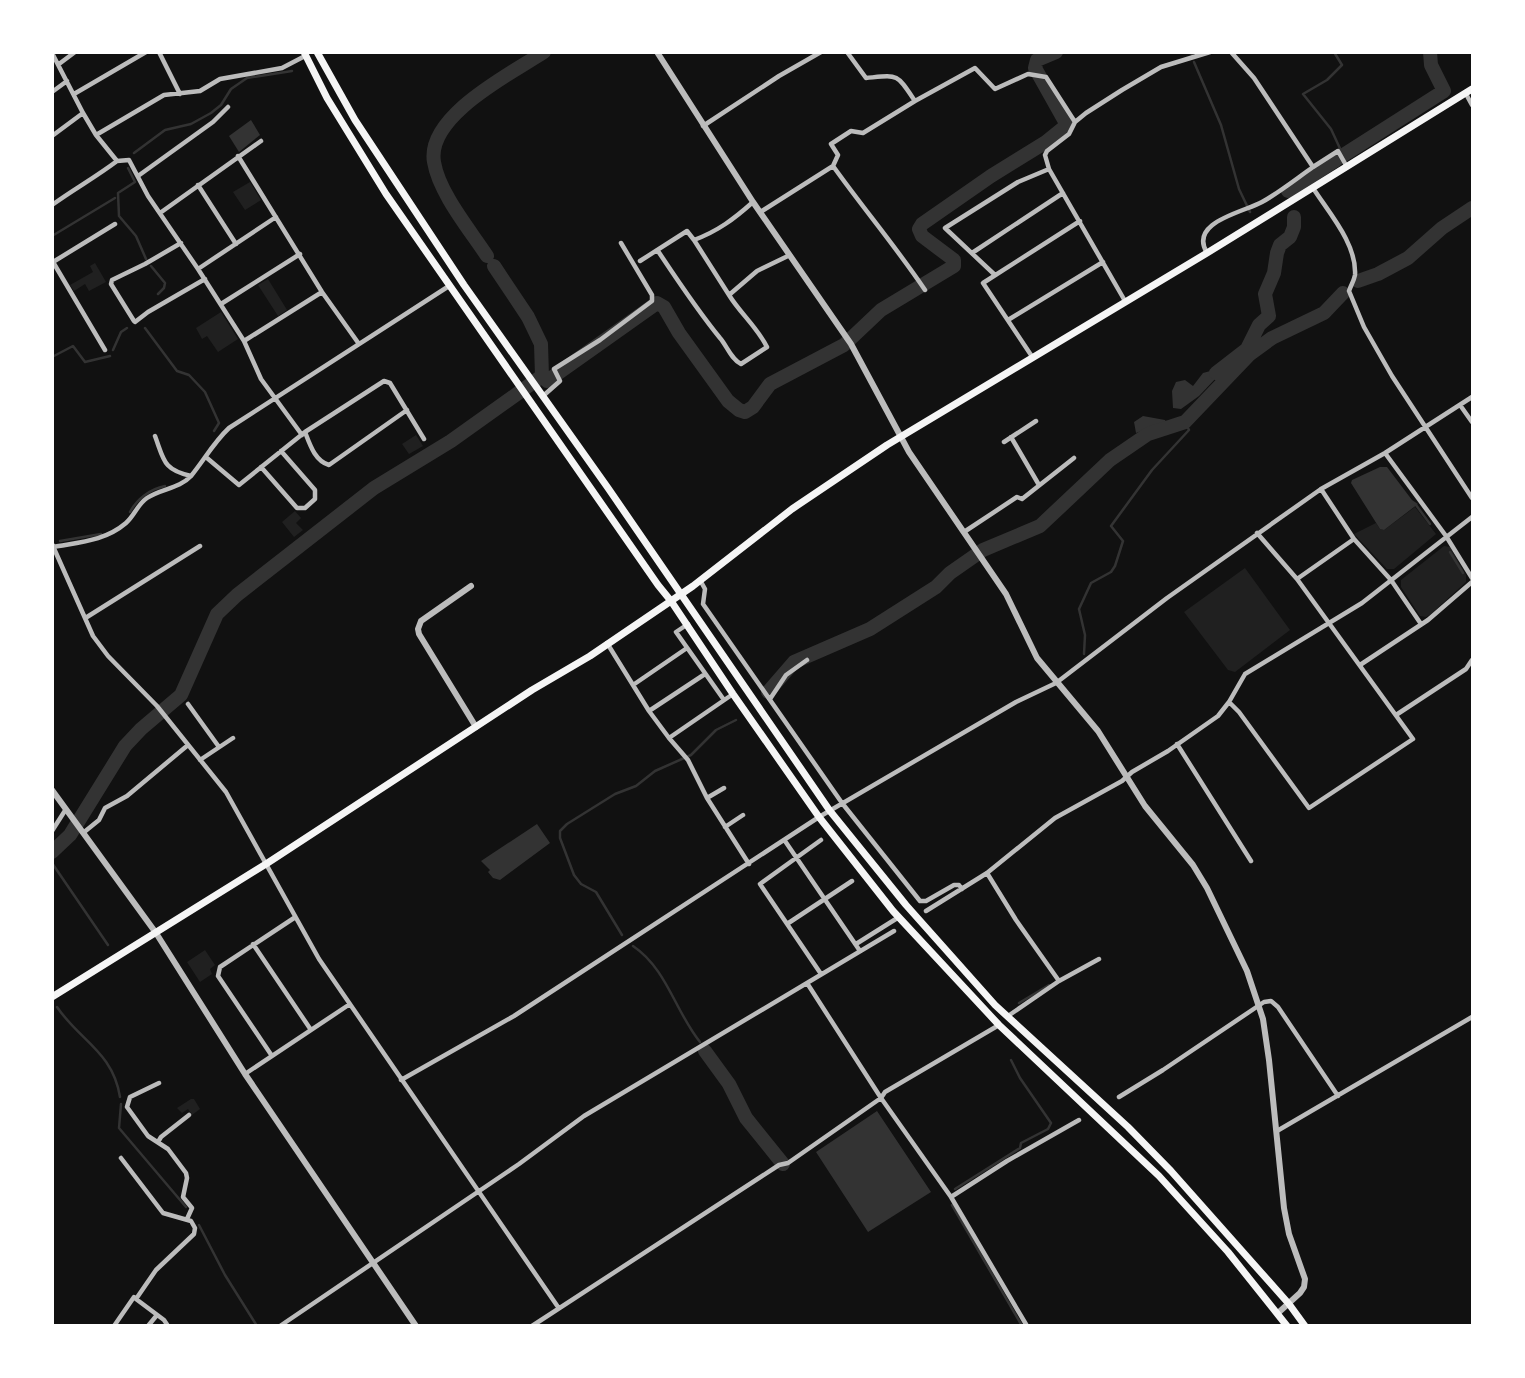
<svg xmlns="http://www.w3.org/2000/svg" width="1525" height="1378" font-family="'Roboto Serif',serif">
<style>
.green{fill:#202020}
.water{fill:#333}
.lines{fill:none;stroke-linecap:round;stroke-linejoin:round}
.stream{stroke:#333;stroke-width:2.5}
.river{stroke:#333;stroke-width:14}
.minor{stroke:#bcbcbc;stroke-width:4.5}
.tertiary{stroke:#bcbcbc;stroke-width:6}
.primary{stroke:#f5f5f5;stroke-width:7}
</style>
<rect width="100%" height="100%" fill="#111"/>
<!-- green -->
<path class="green" d="M250 182 261 200 245 210 233 192Z
M95 263 106 282 89 291 85 284 74 291 70 285 93 272 90 266Z
M268 279 287 310 278 316 258 285Z
M221 312 238 339 218 352 207 336 202 339 196 328Z
M416 435 423 446 409 454 402 444Z
M1415 507 1436 534 1394 569H1387L1354 534 1376 523 1380 529 1384 530Z
M295 511 301 518 296 523 303 530 294 537 282 522Z
M1444 546 1450 547 1466 575V582L1431 614 1426 617 1420 616 1401 587V580Z
M1245 568 1290 630 1235 672 1228 670 1184 612Z
M205 950 215 965 210 969 212 974 200 982 187 962Z
M191 1099H194L200 1109 192 1115 188 1109 182 1113 177 1108Z"/>
<!-- water -->
<path class="water" d="M251 120 260 135 239 152 229 136Z
M1214 370 1217 377 1199 396 1181 409 1173 408 1172 391 1176 382 1185 380 1193 386 1203 373Z
M1143 416 1165 420 1166 422 1136 433 1134 422Z
M1380 467H1387L1412 500 1418 504 1384 530 1380 529 1351 483 1352 480Z
M537 824 550 843 500 880 493 878 488 872 490 870 481 861Z
M877 1111 931 1192 868 1232 816 1152Z"/>
<g class="lines">
<!-- stream -->
<path class="stream" d="M1191 52 1192 55
M1334 52 1342 65 1327 80 1303 94 1331 129 1343 155
M1194 62 1221 125 1239 189 1250 212
M134 153 165 130 191 124 211 113 221 105 231 89 247 78 292 71
M128 168 135 182 118 193 119 216 136 236 146 259
M52 236 115 198
M151 266 165 283 164 288 158 294
M145 328 177 371 189 375 205 392 219 423 214 431
M113 350 121 332 127 328
M52 357 73 346 85 362 110 356
M1416 505 1430 524
M130 512C137 499 150 489 165 486
M60 541 101 534
M1450 552 1463 573
M1084 654 1085 635 1079 609 1091 583 1111 572 1115 566 1123 541 1111 526 1152 470 1189 430 1185 422
M52 863 108 945
M622 935 596 892 581 884 574 875 560 838V831L567 824 615 794 636 786 655 771 691 755 716 730 736 720
M633 946C667 969 675 1011 700 1042
M1019 1003 1049 985
M57 1007C80 1041 113 1052 120 1097
M121 1104 119 1128 186 1207
M955 1189 1020 1148 1021 1143 1048 1129 1051 1123 1020 1078 1011 1060
M952 1205 1022 1326
M199 1225 225 1275 257 1326"/>
<!-- river -->
<path class="river" d="M1342 156 1444 91 1431 65 1430 52
M1288 191 1336 160
M487 256C470 230 439 193 434 162 426 116 512 73 544 52
M494 266 528 317 541 344 542 376
M1358 281 1378 274 1408 258 1442 228 1472 208
M1216 373 1247 349 1259 325 1269 316 1265 294 1274 273 1277 253 1280 245 1290 237 1294 227V217
M542 376 547 381 657 303 664 307 679 333 728 401 739 410 745 412 753 407 770 384 844 345 881 310 954 266V260L922 236 919 229 922 224 991 176 1046 142 1067 125 1035 68 1037 60 1056 52
M768 692 794 662 870 629 936 587 950 573 983 550 1040 526 1110 460 1148 434 1185 422 1250 354 1272 338 1324 313 1343 293
M52 852 70 835 125 746 141 729 181 695 217 614 237 595 374 488 451 441 542 376
M705 1051 729 1084 746 1118 783 1164"/>
<!-- minor -->
<path class="minor" d="M159 52 180 94
M847 52 866 78C899 75 896 73 915 101
M1231 52 1254 78 1313 167 1338 151 1347 167
M52 53 83 113 96 135 117 161 129 160 148 196 198 269 244 341 261 379 302 435
M59 64 75 52
M52 92 67 81
M74 94 146 52
M1466 94 1472 105
M703 126 779 76 821 52
M96 135 164 95 200 91 220 79 282 68 305 56
M52 136 83 113
M238 156 322 292 359 344
M833 166C863 208 896 247 925 290
M138 176 213 122 228 107
M198 185 236 244
M1313 188C1329 213 1357 244 1355 275 1354 281 1351 285 1349 291L1364 327 1392 376 1472 498
M52 205C74 189 96 177 117 161
M762 211 833 166 838 155 831 144 851 131 863 133 915 101 975 68 995 89 1028 74 1046 77 1075 122
M160 213 261 141
M694 240 729 295
M181 243 145 264 112 280 111 284 134 321 135 322 148 312 205 279
M658 251C678 281 697 310 720 338 727 346 731 359 741 364L767 347C757 327 740 313 729 295L757 271 790 255
M972 253 1063 193
M1207 253C1188 222 1244 212 1262 202 1280 192 1296 179 1313 167
M640 261 687 231 694 240C718 231 734 219 753 202
M53 262 105 350
M53 262 115 224
M198 269 276 217
M995 275 945 228 1018 182 1049 169
M1125 301 1049 169 1045 155 1047 151 1069 134 1075 122 1086 113 1122 90 1161 67 1210 52
M221 304 300 254
M1008 320 1103 262
M244 341 322 292
M1033 358 983 283 1080 221
M543 396 560 381 554 369 600 340 652 301V295L621 243
M1460 405 1472 422
M305 432C310 445 315 461 329 465L407 410
M155 436C164 460 163 470 191 476 204 460 214 442 229 428L449 286
M1011 437 1039 485
M1004 442 1036 421
M1385 453 1446 536 1472 578
M207 458 239 485 305 432 384 381 390 383 424 439
M261 467 297 508H305L315 499V490L281 451
M1321 489 1354 539 1391 580 1421 624
M964 532 1017 497 1022 499 1074 458
M52 544 93 636 108 656 157 706 226 792 319 959 558 1307
M53 547C80 542 105 541 126 523 135 515 137 505 147 498 162 488 179 489 191 476
M1297 579 1354 539
M700 580 705 589 703 604 842 803 920 901H926L954 885H959L962 889
M87 617 200 546
M688 624 676 632 724 700
M607 643 649 711 669 738 733 694
M1360 665 1428 620 1472 582
M633 685 687 648
M770 699 786 675 807 660
M1229 702 1239 712 1309 808 1413 739 1297 579 1257 533
M188 704 219 747
M649 711 705 674
M1396 715 1466 669 1472 660
M669 738 688 760 707 798 749 864
M1177 744 1251 861
M200 760 233 738
M707 798 724 788
M725 827 743 815
M52 831 66 809
M83 833 99 820 105 808 127 796 188 745
M785 841 860 951
M987 873 1016 920 1059 981
M926 911 987 873 1055 818 1122 781 1132 772 1168 751 1218 716 1229 702 1245 674 1362 603 1472 517
M787 924 852 881
M253 944 311 1030
M856 944 899 917
M821 974 760 884 821 840
M807 983 881 1098 951 1197 1027 1326
M1008 1016 1059 981 1099 959
M272 1056 218 976 220 967 294 918
M245 1074 350 1004
M401 1080 514 1016 819 817 1016 702 1056 683 1167 598 1321 489 1385 453 1472 397
M159 1083 130 1097 127 1107 148 1136 168 1149 186 1173 187 1178 183 1197 192 1208 187 1219
M1119 1097 1163 1070 1264 1002 1271 1001 1278 1007 1338 1096
M1277 1131 1472 1017
M158 1142 161 1137 189 1115
M121 1158 163 1213 191 1221 195 1228 194 1234 156 1270 136 1299 164 1320 168 1326
M951 1197 1007 1161 1079 1120
M114 1326 134 1297 136 1299
M148 1326 157 1315
M280 1326 519 1164 584 1116 894 931
M532 1326 779 1165 788 1163 881 1098 885 1092 999 1025"/>
<!-- tertiary -->
<path class="tertiary" d="M657 52 753 202 851 344 909 452 1006 594 1037 658 1098 731 1145 806 1193 865 1207 888 1247 971 1263 1019 1269 1060 1284 1208 1289 1234 1305 1279 1304 1287 1300 1293 1278 1313
M471 586 421 621 418 629 419 634 476 727
M52 790 156 933 245 1074 416 1326"/>
<!-- primary -->
<path class="primary" d="M304 52 327 98 386 194 658 585 671 601 733 694 819 817 893 911 999 1025 1159 1176 1228 1252 1287 1326
M317 52 355 120 464 285 608 488 830 811 906 905 995 1005 1128 1127 1171 1171 1289 1304 1305 1326
M52 997 266 864 532 690 590 656 693 586 792 509 887 445 1207 253 1472 89"/>
</g>
<!-- border -->
<rect width="1525" height="1378" fill="none" stroke="#ffffff" stroke-width="108"/>
</svg>
